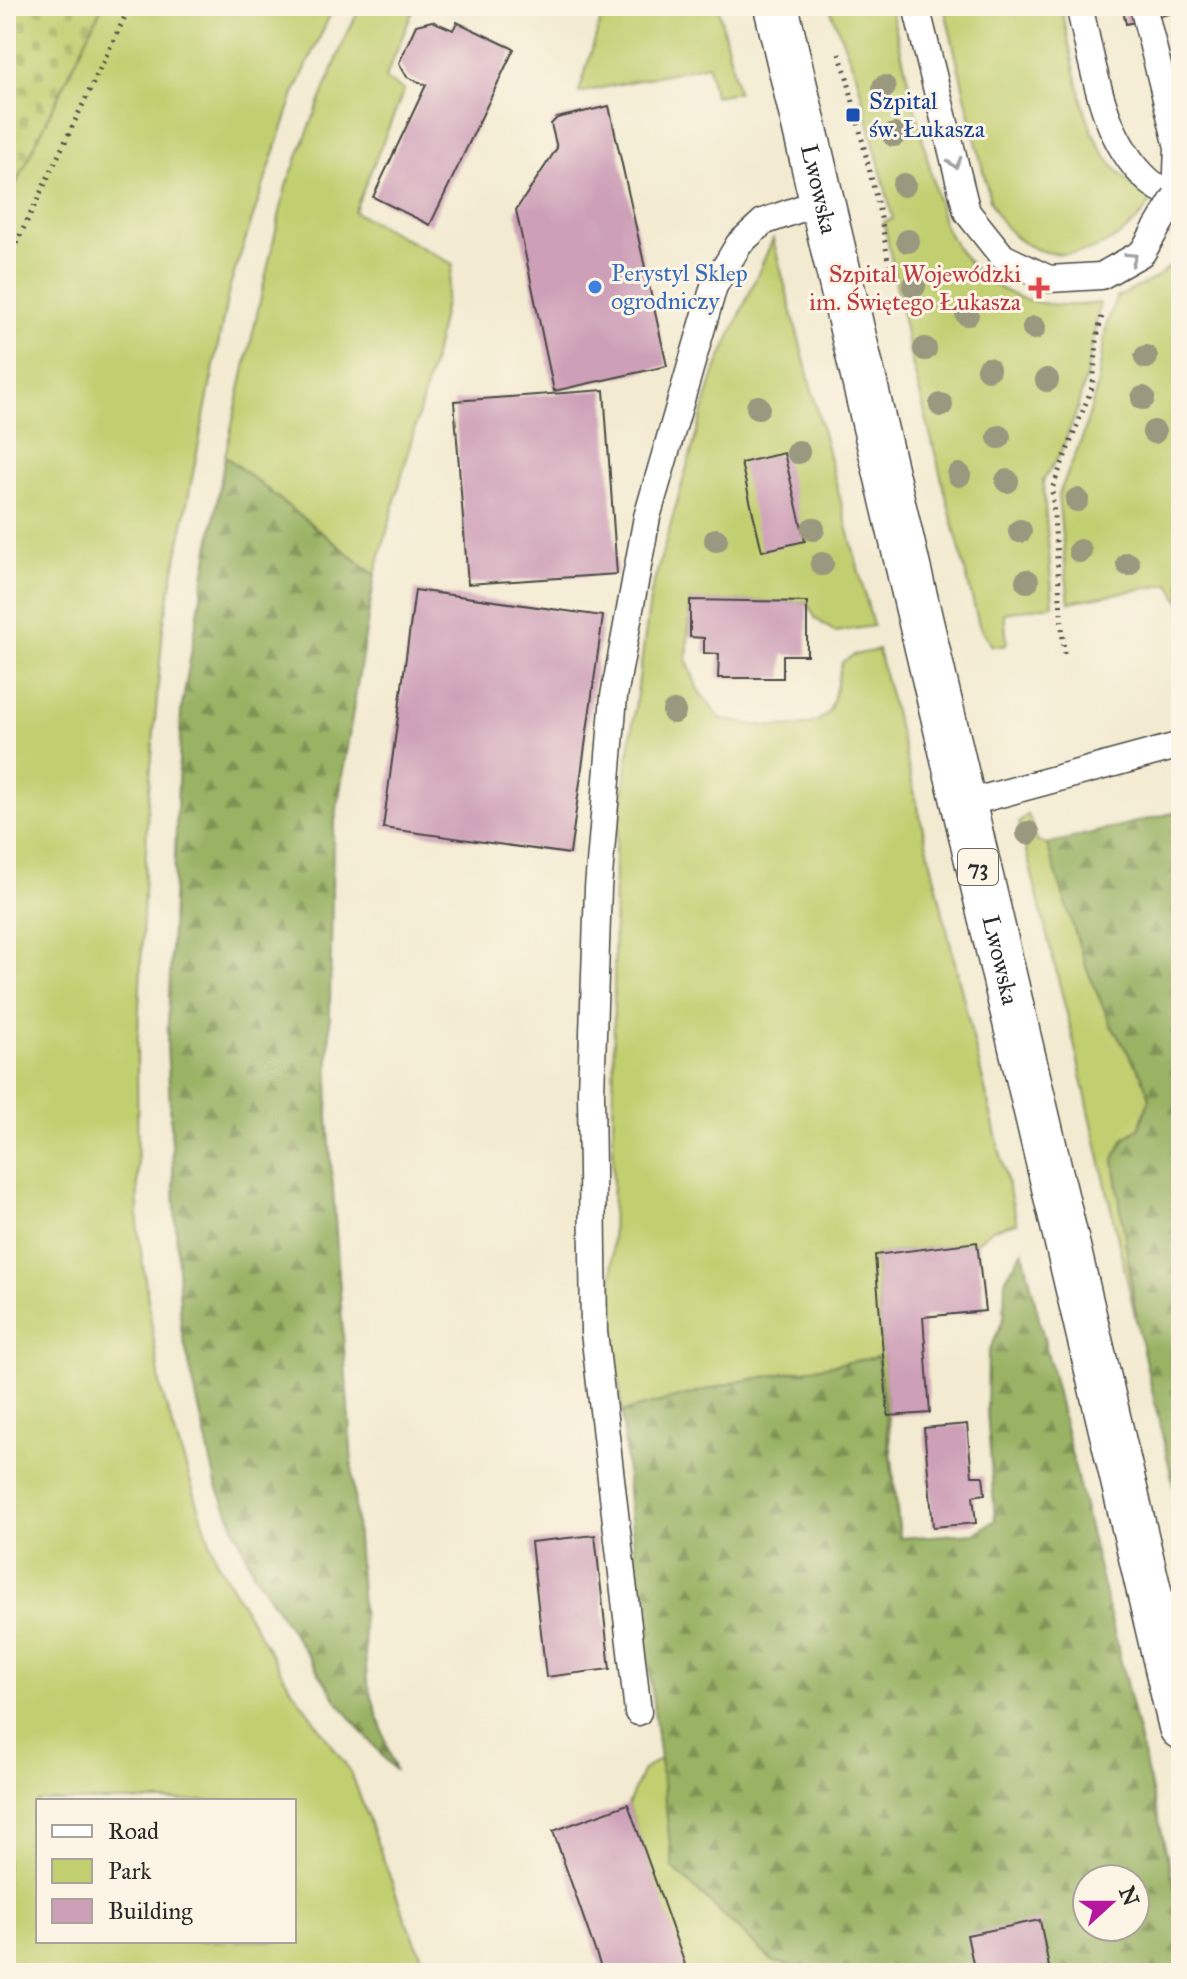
<svg xmlns="http://www.w3.org/2000/svg" width="1187" height="1979" font-family="'IM FELL Great Primer',serif">
<style>
.green{fill:#c2cf71;stroke:#767d4e;stroke-width:2;fill-rule:evenodd}
.forest{fill:url(#forest-firs);stroke:#626e47;stroke-width:2;fill-rule:evenodd}
.cemetery{fill:url(#cemetery-stones);stroke:#767d4e;stroke-width:2}
.building{fill:#cea0b8}
.lines{fill:none;stroke-linecap:round;stroke-linejoin:round}
.service-casing{stroke:#494844;stroke-width:29}
.primary-casing{stroke:#494844;stroke-width:47}
.path{stroke:#494844;stroke-width:5;stroke-dasharray:2 6;stroke-linecap:butt}
.service{stroke:#fff;stroke-width:26}
.primary{stroke:#fff;stroke-width:44}
.service-bridge-casing{stroke:#494844;stroke-width:29;stroke-linecap:butt}
.service-bridge{stroke:#fff;stroke-width:26}
.tree{fill:#9a987f}
.oneway{stroke:#a0a0a0}
.transit-dot{fill:#1a4fb4;stroke:#fcf5e5;stroke-width:3}
.shop-dot{fill:#3f7fe0;stroke:#fcf5e5;stroke-width:3}
.health-dot{fill:#e0444e;stroke:#fcf5e5;stroke-width:3}
.labels{text-anchor:middle;stroke-width:6;stroke-linejoin:round;paint-order:stroke}
.shield{fill:#fcf5e5;stroke:#6a6863;stroke-width:2}
.shield-label{font-size:22px;font-weight:bold;fill:#2b2b2b}
.transit-label{font-size:24px;fill:#164399;stroke:#fcf5e5;text-anchor:start}
.street-label{font-size:24px;fill:#2b2b2b;stroke:#fcf5e5}
.shop-label{font-size:24px;fill:#366cbe;stroke:#fcf5e5;text-anchor:start}
.health-label{font-size:24px;fill:#be3a42;stroke:#fcf5e5;text-anchor:end}
</style>
<defs>
<pattern id="forest-firs" width="22" height="20" patternUnits="userSpaceOnUse" patternTransform="scale(2)"><rect width="22" height="20" fill="#99b263"/><path d="M5 1l3.5 6h-7zM16 11l3.5 6h-7z" fill="#7d9152"/></pattern>
<pattern id="cemetery-stones" width="16" height="16" patternUnits="userSpaceOnUse" patternTransform="scale(2)"><rect width="16" height="16" fill="#c2cf71"/><path d="M2 7V4a2 2 0 0 1 4 0v3zM10 15v-3a2 2 0 0 1 4 0v3z" fill="#a7b262"/></pattern>
</defs>
<rect width="100%" height="100%" fill="#fcf5e5"/>
<filter id="ink" filterUnits="userSpaceOnUse"><feTurbulence type="fractalNoise" baseFrequency=".0125" numOctaves="2"/><feDisplacementMap in="SourceGraphic" scale="16" xChannelSelector="R" yChannelSelector="G"/><feConvolveMatrix kernelMatrix="1 2 1 2 8 2 1 2 1" color-interpolation-filters="sRGB"/></filter>
<filter id="wash" filterUnits="userSpaceOnUse"><feTurbulence type="fractalNoise" baseFrequency=".006" numOctaves="4" result="noise"/><feDisplacementMap in="SourceGraphic" scale="32" xChannelSelector="R" yChannelSelector="G"/><feGaussianBlur stdDeviation="1.8" result="paint"/><feColorMatrix in="noise" values="0 0 0 0 0 0 0 0 0 0 0 0 0 0 0 0 0 1.4 0 .05"/><feComposite in="paint" operator="in"/></filter>
<g filter="url(#wash)">
<rect width="100%" height="100%" fill="#f3ebd1"/>
<!-- green -->
<path class="green" d="M102 6H334L294 94 229 289 163 627 148 802 137 1056 138 1230 161 1390 216 1560 289 1685 351 1772 404 1915 429 1973H6V205ZM38 1801H294V1941H38Z
M361 6H415L385 79 404 90 354 212 453 264 434 357 375 575 225 456 286 186 347 34Z
M609 6H718L738 92 714 96 708 65 579 93 601 19Z
M829 6H890L943 222C974 290 1029 313 1100 303L1087 373 1075 416 1060 454 1043 481 1053 605 1004 613 1007 642 1005 646 991 645 979 625 910 355 884 222 893 219 857 77Z
M944 6H1061C1071 48 1080 116 1103 152 1115 171 1134 187 1151 202 1112 265 1020 278 990 200Z
M773 239 873 626 835 632 816 619 807 602 690 601 687 660 698 690 721 719C746 724 812 737 829 711 835 701 838 674 842 662L854 655 878 650 904 749 1017 1223 993 1229 977 1242 875 1255 888 1416 900 1538 878 1357 736 1382 622 1412 612 1293 615 851 651 593 713 376Z
M1181 256V603L1170 584 1069 602 1058 496 1083 436 1097 387 1106 327 1116 298 1156 278Z
M1028 814 1037 841 1047 844 1086 967 1111 1025 1141 1074 1150 1098 1139 1128 1124 1139 1114 1160 1137 1324 1071 1030 1019 823Z
M660 1759 673 1868 774 1962 829 1973H686L628 1804 643 1770Z"/>
<!-- forest -->
<path class="forest" d="M225 456 375 575 333 834 328 1117 367 1681 395 1771 340 1705 254 1574 216 1484 181 1328 167 1046 181 712Z
M1181 811V1518L1137 1324 1114 1159 1124 1139 1139 1128 1150 1098 1141 1074 1111 1025 1086 967 1047 844Z
M1023 1251 1181 1913V1973H829L774 1962 673 1868 629 1503 622 1412 736 1382 878 1357 900 1538 975 1533 995 1520 987 1410 988 1354 1004 1318 1005 1280ZM1087 1879H1135V1927H1087Z"/>
<!-- cemetery -->
<path class="cemetery" d="M6 6H102L6 205Z"/>
<g id="blocks">
<!-- building -->
<path class="building" d="M1122 6H1181V11L1126 24Z
M432 21 453 30 457 22 514 49 430 225 373 197 426 85 407 77 399 63 416 25Z
M609 106 667 366 554 391 516 210 557 148 551 124 557 118Z
M604 390 617 574 468 584 454 401Z
M784 453 805 541 762 551 741 463Z
M415 590 603 616 570 854 383 828Z
M690 600 807 602V655H783V678H718L719 654 704 653V638L690 637Z
M977 1242 985 1311 923 1317 930 1413 888 1416 875 1255Z
M967 1424 972 1476H983L985 1494 973 1496 976 1523 933 1527 924 1428Z
M595 1535 610 1669 546 1677 531 1542Z
M628 1804 687 1970 678 1973H603L553 1831Z
M1040 1920 1049 1967 1019 1973H975L967 1935Z"/>
</g>
</g>
<g filter="url(#ink)">
<use href="#blocks" fill-opacity="0" stroke="#494844" stroke-width="2"/>
<g class="lines">
<defs>
<path id="service" d="M916 6 967 212 1003 257 1049 279 1101 276 1142 253 1155 231
M1079 6C1094 66 1101 138 1149 181 1158 189 1171 194 1181 200
M1143 6 1178 147 1176 196
M963 804 1181 745
M638 1712 594 1332 591 1092 598 888 614 696 647 517 714 286 739 244 763 222 822 201"/>
<g id="primary">
<path id="s1" d="M776 6 1181 1727"/>
</g>
</defs>
<!-- service casing -->
<use href="#service" class="service-casing"/>
<!-- primary casing -->
<use href="#primary" class="primary-casing"/>
<!-- path -->
<path class="path" d="M839 54 846 73 881 218 889 266
M6 265 130 6
M1064 654 1052 489 1093 385 1098 332 1103 312"/>
<!-- service -->
<use href="#service" class="service"/>
<!-- primary -->
<use href="#primary" class="primary"/>
<defs>
<path id="service-bridge" d="M1155 231 1176 196"/>
</defs>
<!-- service-bridge casing -->
<use href="#service-bridge" class="service-bridge-casing"/>
<!-- service-bridge -->
<use href="#service-bridge" class="service-bridge"/>
</g>
<!-- trees -->
<g class="tree">
<circle cx="884" cy="87" r="12"/>
<circle cx="894" cy="135" r="12"/>
<circle cx="904" cy="185" r="12"/>
<circle cx="908" cy="241" r="12"/>
<circle cx="914" cy="286" r="12"/>
<circle cx="967" cy="314" r="12"/>
<circle cx="1034" cy="328" r="12"/>
<circle cx="925" cy="349" r="12"/>
<circle cx="1146" cy="357" r="12"/>
<circle cx="988" cy="369" r="12"/>
<circle cx="1047" cy="380" r="12"/>
<circle cx="1143" cy="398" r="12"/>
<circle cx="941" cy="405" r="12"/>
<circle cx="758" cy="407" r="12"/>
<circle cx="1154" cy="432" r="12"/>
<circle cx="999" cy="437" r="12"/>
<circle cx="798" cy="452" r="12"/>
<circle cx="959" cy="475" r="12"/>
<circle cx="1007" cy="481" r="12"/>
<circle cx="1077" cy="500" r="12"/>
<circle cx="813" cy="529" r="12"/>
<circle cx="1020" cy="531" r="12"/>
<circle cx="716" cy="540" r="12"/>
<circle cx="1080" cy="551" r="12"/>
<circle cx="822" cy="564" r="12"/>
<circle cx="1128" cy="564" r="12"/>
<circle cx="1027" cy="581" r="12"/>
<circle cx="674" cy="712" r="12"/>
<circle cx="1028" cy="833" r="12"/>
</g>
<!-- one-way arrows -->
<defs><path id="oneway-chevron" d="M-2-3.5L2.5 0L-2 3.5" fill="none" stroke-width="1.6" stroke-linecap="round" stroke-linejoin="round" transform="scale(2)"/></defs>
<g class="oneway">
<use href="#oneway-chevron" transform="translate(955 163) rotate(76)"/>
<use href="#oneway-chevron" transform="translate(1132 258) rotate(-33)"/>
</g>
</g>
<!-- markers -->
<rect class="transit-dot" x="845" y="107" width="16" height="16" rx="4"/>
<circle class="shop-dot" cx="595" cy="287" r="8"/>
<path class="health-dot" d="M1035 276h8v8h8v8h-8v8h-8v-8h-8v-8h8z"/>
<g class="labels">
<!-- shield labels -->
<rect class="shield" x="958" y="849" width="40" height="36" rx="6"/>
<g class="shield-label">
<text x="978" y="875">73</text>
</g>
<!-- transit labels -->
<g class="transit-label">
<text x="869" y="109">Szpital<tspan x="869" dy="28">św. Łukasza</tspan></text>
</g>
<!-- street labels -->
<g class="street-label">
<text dy="8" stroke="none"><textPath href="#s1" startOffset="188">Lwowska</textPath></text>
<text dy="8" stroke="none"><textPath href="#s1" startOffset="980">Lwowska</textPath></text>
</g>
<!-- shop labels -->
<g class="shop-label">
<text x="611" y="281">Perystyl Sklep<tspan x="611" dy="28">ogrodniczy</tspan></text>
</g>
<!-- health labels -->
<g class="health-label">
<text x="1021" y="282">Szpital Wojewódzki<tspan x="1021" dy="28">im. Świętego Łukasza</tspan></text>
</g>
</g>
<!-- margin -->
<rect width="1187" height="1979" fill="none" stroke="#fcf5e5" stroke-width="32"/>
<!-- legend -->
<rect x="36" y="1799" width="260" height="144" fill="#fcf5e5" stroke="#a8a49b" stroke-width="2"/>
<rect x="52" y="1825" width="40" height="12" fill="#ffffff" stroke="#a8a49b" stroke-width="2"/>
<text x="108" y="1839" font-size="24" fill="#2b2b2b">Road</text>
<rect x="52" y="1859" width="40" height="24" fill="#c2cf71" stroke="#a8a49b" stroke-width="2"/>
<text x="108" y="1879" font-size="24" fill="#2b2b2b">Park</text>
<rect x="52" y="1899" width="40" height="24" fill="#cea0b8" stroke="#a8a49b" stroke-width="2"/>
<text x="108" y="1919" font-size="24" fill="#2b2b2b">Building</text>
<!-- north arrow -->
<g transform="translate(1111 1903) rotate(69)"><circle r="38" fill="#fcf5e5" stroke="#a8a49b" stroke-width="2"/>
<path d="M0-6L14 30L0 20L-14 30Z" fill="#b5179e"/>
<text y="-12" font-size="22" font-weight="bold" text-anchor="middle" fill="#2b2b2b">N</text>
</g>
</svg>
